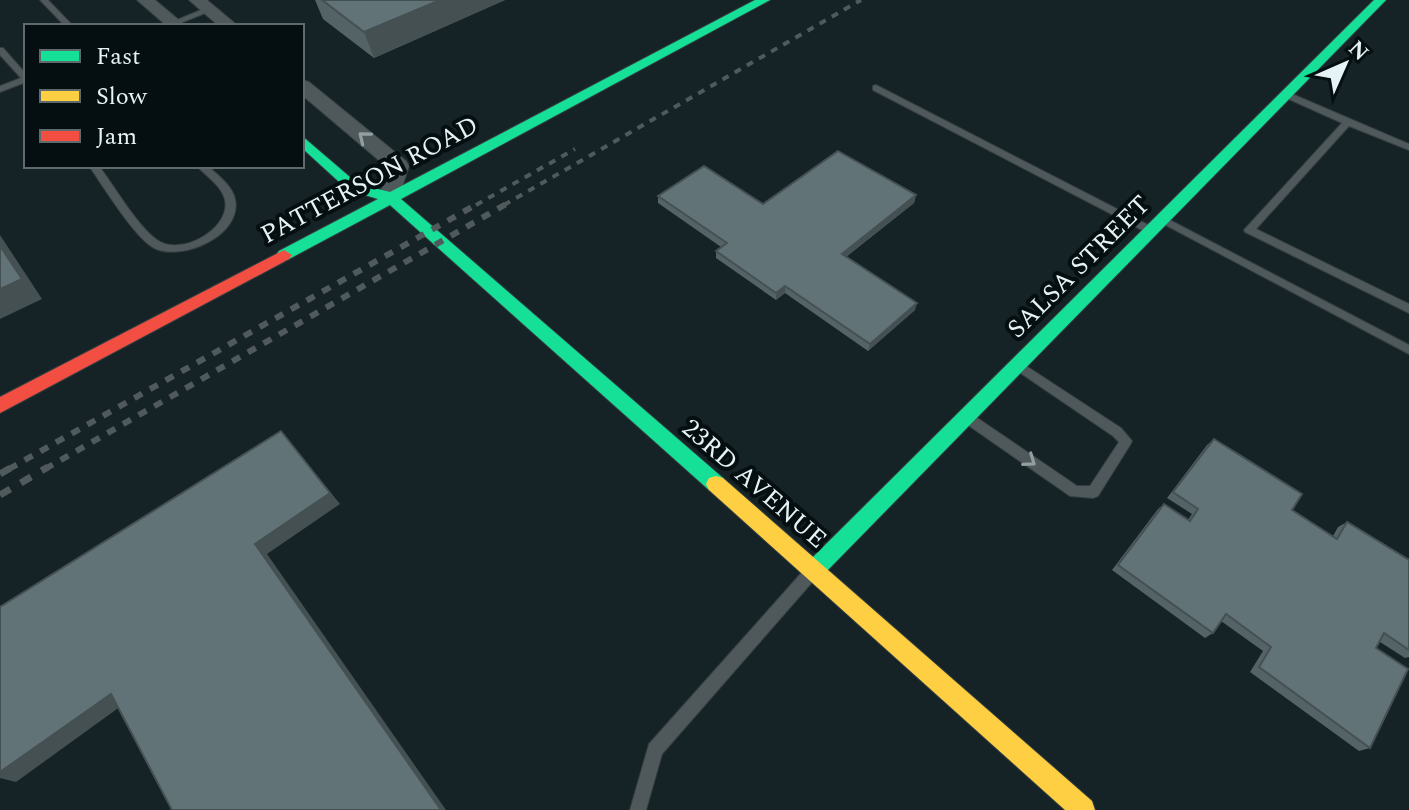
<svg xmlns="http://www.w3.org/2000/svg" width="1409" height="810" font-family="Spectral,serif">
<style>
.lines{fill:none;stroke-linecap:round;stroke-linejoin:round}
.lane-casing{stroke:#343e41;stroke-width:2}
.street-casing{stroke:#343e41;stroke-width:2}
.fast-casing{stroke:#343e41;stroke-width:2}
.slow-casing{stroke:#343e41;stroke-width:2}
.jam-casing{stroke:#343e41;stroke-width:2}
.lane{fill:#4f595b;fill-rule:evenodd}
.street{fill:#4f595b;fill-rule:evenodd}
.fast{fill:#16e098;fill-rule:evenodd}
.slow{fill:#ffcf43;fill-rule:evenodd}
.jam{fill:#f24e42;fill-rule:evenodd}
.rail-far2{stroke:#505a5c;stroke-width:4;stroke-dasharray:7 7;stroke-linecap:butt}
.rail-far1{stroke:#505a5c;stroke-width:6;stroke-dasharray:9 9;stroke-linecap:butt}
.rail{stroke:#505a5c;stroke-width:7;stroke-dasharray:12 12;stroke-linecap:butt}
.wall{fill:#546366}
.shaded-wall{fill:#455053}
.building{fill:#627377;stroke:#455053;stroke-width:2}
.oneway{stroke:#929ea1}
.labels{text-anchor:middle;stroke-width:8;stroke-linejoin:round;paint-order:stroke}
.street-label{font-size:26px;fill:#e5f3f6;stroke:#050e10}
</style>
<rect width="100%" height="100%" fill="#152326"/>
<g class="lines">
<defs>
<path id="lane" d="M40 0H48L73 26H65Z
M206 8 213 10 173 26H162Z
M0 48H3L26 74V82L0 92V86L21 78 0 55Z
M876 85 1154 228 1155 230 1150 233 1146 232 873 90V86Z
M1285 91 1409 144V150L1349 126 1256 229 1409 304V313L1245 232 1244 230 1342 123 1282 96V92Z
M89 166H99C115 187 137 226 157 240 181 257 231 229 225 200 222 186 206 176 197 166H208C217 175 232 185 235 199 243 235 182 262 154 248 134 237 104 187 89 166Z
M1162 216 1409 345V354L1158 221V217Z
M1017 360 1121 428 1132 441 1130 445 1098 496 1093 498 1070 496 965 423 963 419 965 415H973L1077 486H1090L1119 442 1113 436 1013 368 1011 365 1013 362Z
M809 568 814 570 816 575 814 580 662 754 646 810H630L649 744 804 570Z"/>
<path id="street" d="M137 0H155L186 26H167Z
M189 0H207L238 26H219Z
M302 80 309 82 406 161 409 166 397 202H383L379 197 388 168 302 95Z"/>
<path id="fast" d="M755 0H770L401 199 723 478 726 484 723 490 716 492 709 490 390 205 289 259 284 260 276 255 279 251 378 199 348 190 302 148V136L358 184 390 192Z
M1374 0H1386L821 577 814 580 807 577 804 570 807 563Z"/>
<path id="slow" d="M716 476 723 478 1092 801 1095 810H1065L709 490 706 484 709 478Z"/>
<path id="jam" d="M284 250 292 255 289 259 0 413V397Z"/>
</defs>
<!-- lane casing -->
<use href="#lane" class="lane-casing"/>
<!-- street casing -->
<use href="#street" class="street-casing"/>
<!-- fast casing -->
<use href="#fast" class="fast-casing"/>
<!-- slow casing -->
<use href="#slow" class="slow-casing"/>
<!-- jam casing -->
<use href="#jam" class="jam-casing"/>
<!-- lane -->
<use href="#lane" class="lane"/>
<!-- street -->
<use href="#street" class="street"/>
<!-- fast -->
<use href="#fast" class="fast"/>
<!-- slow -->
<use href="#slow" class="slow"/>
<!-- jam -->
<use href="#jam" class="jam"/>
<!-- rail-far2 -->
<path class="rail-far2" d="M476 205 575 149
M504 205 861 0"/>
<!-- rail-far1 -->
<path class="rail-far1" d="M9 469 479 203
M45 469 508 203"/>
<!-- rail -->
<path class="rail" d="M0 474 12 467
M0 495 48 467"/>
</g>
<!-- wall -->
<path class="wall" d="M315 0H505L374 58 323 19Z
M916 195 914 203 846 257 915 310 868 351 785 293 776 300 716 258V251L721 247 658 203V196L763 204Z
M1214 439 1292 510 1333 536 1338 527 1347 522 1409 560V657L1405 658 1380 642 1376 648 1370 748 1359 751 1250 672 1263 651 1221 621 1213 633 1205 638 1112 570 1158 509 1164 504 1188 520 1192 514 1167 498 1207 445Z"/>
<!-- shaded-wall -->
<path class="shaded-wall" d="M440 0H505L374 58 364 32Z
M916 195 914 203 840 261 842 254Z
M0 235 42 299 0 319Z
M785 286V293L776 300V293Z
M917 303 915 310 868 351 870 344Z
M281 431 340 504 267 554 446 810H441L255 544Z
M111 694 128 701 16 782 0 778V772Z"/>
<!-- building -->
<path class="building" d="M322 0H440L364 32Z
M838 151 916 195 842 254 917 303 870 344 785 286 776 293 716 251 727 243 658 196 704 166 763 204Z
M0 246 22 279 0 289Z
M281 431 330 493 255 544 441 810H172L111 694 0 772V607Z
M1214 439 1302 494 1292 510 1337 539 1347 522 1409 560V650L1384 633 1376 648 1408 669 1370 748 1259 667 1271 647 1226 614 1213 633 1118 565 1164 504 1190 521 1198 509 1173 492Z"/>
<!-- one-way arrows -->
<defs><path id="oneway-chevron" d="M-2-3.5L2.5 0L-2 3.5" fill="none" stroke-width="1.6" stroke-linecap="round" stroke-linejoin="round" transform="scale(2)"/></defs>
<g class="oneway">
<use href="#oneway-chevron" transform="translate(364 137) rotate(-141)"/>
<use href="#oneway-chevron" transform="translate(1030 461) rotate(35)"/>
</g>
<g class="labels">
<!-- street labels -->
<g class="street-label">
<text transform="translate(369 179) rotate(-28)" y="9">PATTERSON ROAD</text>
<text transform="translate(1078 266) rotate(-45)" y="9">SALSA STREET</text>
<text transform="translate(755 483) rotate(41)" y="9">23RD AVENUE</text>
</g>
</g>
<!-- legend -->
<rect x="24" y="24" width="280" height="144" fill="#050e10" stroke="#5f6a6c" stroke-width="2"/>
<rect x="40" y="50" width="40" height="12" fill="#16e098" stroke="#5f6a6c" stroke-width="2"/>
<text x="96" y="64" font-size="24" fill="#e5f3f6">Fast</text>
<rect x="40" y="90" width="40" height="12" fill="#ffcf43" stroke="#5f6a6c" stroke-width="2"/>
<text x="96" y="104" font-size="24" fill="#e5f3f6">Slow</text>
<rect x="40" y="130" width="40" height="12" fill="#f24e42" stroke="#5f6a6c" stroke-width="2"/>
<text x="96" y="144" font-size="24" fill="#e5f3f6">Jam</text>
<!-- north arrow -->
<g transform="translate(1345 64) rotate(45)" stroke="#050e10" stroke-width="6" paint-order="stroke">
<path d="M0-6L14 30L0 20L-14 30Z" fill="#e5f3f6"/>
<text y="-12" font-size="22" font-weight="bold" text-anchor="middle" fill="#e5f3f6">N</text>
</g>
</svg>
